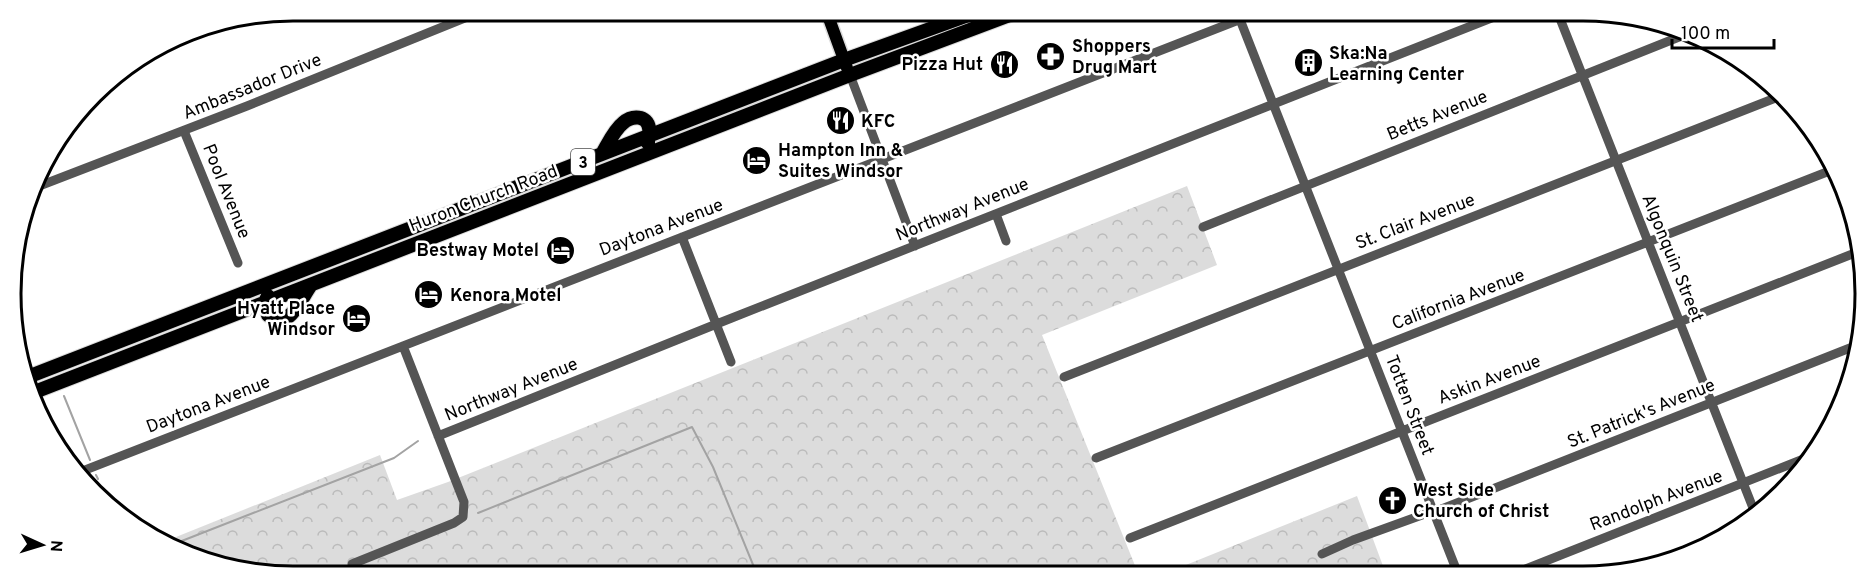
<svg xmlns="http://www.w3.org/2000/svg" width="1876" height="587" font-family="Overpass,sans-serif">
<style>
.forest{fill:url(#forest-crowns)}
.lines{fill:none;stroke-linecap:round;stroke-linejoin:round}
.stream{stroke:#a3a3a3;stroke-width:2}
.major-casing{stroke:#dbdbdb;stroke-width:15}
.highway-casing{stroke:#dbdbdb;stroke-width:16}
.minor{stroke:#555;stroke-width:9}
.major{stroke:#000;stroke-width:12}
.highway{stroke:#000;stroke-width:14}
.labels{text-anchor:middle;stroke-width:5;stroke-linejoin:round;paint-order:stroke}
.shield{fill:#fff;stroke:#4c4c4c;stroke-width:1.5}
.shield-label{font-size:16px;font-weight:bold;fill:#000}
.poi-label{font-size:18px;font-weight:bold;fill:#000;stroke:#fff;text-anchor:start}
.street-label{font-size:18px;fill:#000;stroke:#fff}
.rim{fill:none;stroke:#000;stroke-width:3}
</style>
<defs>
<pattern id="forest-crowns" width="20" height="18" patternUnits="userSpaceOnUse" patternTransform="scale(1.5)"><rect width="20" height="18" fill="#dcdcdc"/><path d="M2 6a3 3 0 1 1 6 0M12 15a3 3 0 1 1 6 0" fill="none" stroke="#bbb"/></pattern>
</defs>
<rect width="100%" height="100%" fill="#fff"/>
<!-- forest -->
<path class="forest" d="M1187 186 1217 265 1042 335 1138 573 238 571 166 541 380 455 397 500 448 482Z
M1357 496 1386 574 1166 573Z"/>
<g class="lines">
<!-- stream -->
<path class="stream" d="M64 396 90 460
M96 475 98 479
M478 513 692 427 713 467 756 572
M174 544 394 458 418 441"/>
<defs>
<path id="major" d="M827 13 847 68"/>
<path id="highway" d="M602 154C608 144 614 130 623 123 632 115 647 115 649 128 650 133 648 138 648 143
M268 296 265 302 268 315C288 334 301 298 311 285
M25 378 844 60 974 13
M32 393 850 75 1015 13"/>
</defs>
<!-- major casing -->
<use href="#major" class="major-casing"/>
<!-- highway casing -->
<use href="#highway" class="highway-casing"/>
<!-- minor -->
<path class="minor" d="M1559 16 1755 513
M1239 17 1458 574
M850 75 915 246
M184 131 238 263
M34 188 247 106 482 11
M996 214 1006 241
M1203 227 1684 35
M682 237 731 362
M1064 377 1778 97
M438 436 709 327 1499 15
M1096 458 1832 170
M80 472 1254 14
M1434 512 1860 344
M1130 538 1860 251
M1322 554 1353 540 1433 511
M352 564 454 523 463 517 464 502 403 346
M1513 574 1811 456"/>
<!-- major -->
<use href="#major" class="major"/>
<!-- highway -->
<use href="#highway" class="highway"/>
</g>
<!-- icons -->
<defs>
<symbol id="pharmacy-disc" viewBox="-11 -11 22 22"><circle r="9.5" fill="#000" stroke="#fff"/><path d="M-2-6h4v4h4v4h-4v4h-4v-4h-4v-4h4Z" fill="#fff"/></symbol>
<symbol id="building-disc" viewBox="-11 -11 22 22"><circle r="9.5" fill="#000" stroke="#fff"/><path d="M-4-6H4V6H1V3H-1V6H-4ZM-2.5-4.3h1.7v1.8h-1.7ZM.8-4.3h1.7v1.8H.8ZM-2.5-1h1.7V.8h-1.7ZM.8-1h1.7V.8H.8Z" fill="#fff"/></symbol>
<symbol id="restaurant-disc" viewBox="-11 -11 22 22"><circle r="9.5" fill="#000" stroke="#fff"/><path d="M-5-6h1v4h1v-4h1v4h1v-4h1v5L-1.5 .5V6h-2V.5L-5-1ZM5-6V6H3V1.5H1.5Q1.5-4 5-6Z" fill="#fff"/></symbol>
<symbol id="hotel-disc" viewBox="-11 -11 22 22"><circle r="9.5" fill="#000" stroke="#fff"/><path d="M-6-4.5h1.5V1H6V5H4.5V3h-9V5H-6ZM-4 0a1.8 1.8 0 1 1 3.6 0ZM.5 0V-2.5h3Q6-2.5 6 0Z" fill="#fff"/></symbol>
<symbol id="church-disc" viewBox="-11 -11 22 22"><circle r="9.5" fill="#000" stroke="#fff"/><path d="M-1.2-6h2.4v3.5h3.3v2.4h-3.3V6h-2.4V-.1h-3.3v-2.4h3.3Z" fill="#fff"/></symbol>
</defs>
<g fill-rule="evenodd">
<use href="#pharmacy-disc" x="1034" y="40" width="33" height="33"/>
<use href="#building-disc" x="1292" y="46" width="33" height="33"/>
<use href="#restaurant-disc" x="988" y="48" width="33" height="33"/>
<use href="#restaurant-disc" x="824" y="104" width="33" height="33"/>
<use href="#hotel-disc" x="740" y="144" width="33" height="33"/>
<use href="#hotel-disc" x="544" y="234" width="33" height="33"/>
<use href="#hotel-disc" x="412" y="278" width="33" height="33"/>
<use href="#hotel-disc" x="340" y="302" width="33" height="33"/>
<use href="#church-disc" x="1376" y="484" width="33" height="33"/>
</g>
<g class="labels">
<!-- shield labels -->
<rect class="shield" x="571" y="149" width="24" height="26" rx="4.5"/>
<g class="shield-label">
<text x="583" y="168">3</text>
</g>
<!-- poi labels -->
<g class="poi-label">
<text x="1072" y="52">Shoppers<tspan x="1072" dy="21">Drug Mart</tspan></text>
<text x="1329" y="59">Ska:Na<tspan x="1329" dy="21">Learning Center</tspan></text>
<text x="983" y="70" text-anchor="end">Pizza Hut</text>
<text x="861" y="127">KFC</text>
<text x="778" y="156">Hampton Inn &amp;<tspan x="778" dy="21">Suites Windsor</tspan></text>
<text x="539" y="256" text-anchor="end">Bestway Motel</text>
<text x="450" y="301">Kenora Motel</text>
<text x="335" y="314" text-anchor="end">Hyatt Place<tspan x="335" dy="21">Windsor</tspan></text>
<text x="1413" y="496">West Side<tspan x="1413" dy="21">Church of Christ</tspan></text>
</g>
<!-- street labels -->
<g class="street-label">
<text transform="translate(252 86) rotate(-22)" y="6">Ambassador Drive</text>
<text transform="translate(1437 115) rotate(-22)" y="6">Betts Avenue</text>
<text transform="translate(227 191) rotate(68)" y="6">Pool Avenue</text>
<text transform="translate(483 198) rotate(-21)" y="6">Huron Church Road</text>
<text transform="translate(962 209) rotate(-22)" y="6">Northway Avenue</text>
<text transform="translate(1415 221) rotate(-21)" y="6">St. Clair Avenue</text>
<text transform="translate(661 227) rotate(-21)" y="6">Daytona Avenue</text>
<text transform="translate(1673 258) rotate(68)" y="6">Algonquin Street</text>
<text transform="translate(1458 299) rotate(-21)" y="6">California Avenue</text>
<text transform="translate(1489 379) rotate(-21)" y="6">Askin Avenue</text>
<text transform="translate(511 389) rotate(-22)" y="6">Northway Avenue</text>
<text transform="translate(208 404) rotate(-21)" y="6">Daytona Avenue</text>
<text transform="translate(1410 405) rotate(69)" y="6">Totten Street</text>
<text transform="translate(1641 413) rotate(-22)" y="6">St. Patrick's Avenue</text>
<text transform="translate(1656 500) rotate(-21)" y="6">Randolph Avenue</text>
</g>
</g>
<!-- crop -->
<path d="M0 0H1876V587H0ZM293 21H1583A272 272 0 0 1 1855 293V294A272 272 0 0 1 1583 566H293A272 272 0 0 1 21 294V293A272 272 0 0 1 293 21Z" fill="#fff" fill-rule="evenodd"/>
<path class="rim" d="M293 21H1583A272 272 0 0 1 1855 293V294A272 272 0 0 1 1583 566H293A272 272 0 0 1 21 294V293A272 272 0 0 1 293 21Z"/>
<!-- north arrow -->
<g transform="translate(42 545) rotate(94)" stroke="#ffffff" stroke-width="4.5" paint-order="stroke">
<path d="M0-4.5L10 22L0 15L-10 22Z" fill="#000000"/>
<text y="-9" font-size="16" font-weight="bold" text-anchor="middle" fill="#000000">N</text>
</g>
<!-- scale -->
<path d="M1672 39v9h102v-9" fill="none" stroke="#000000" stroke-width="3"/>
<text x="1681" y="39" font-size="18" fill="#000000" stroke="#ffffff" stroke-width="4.5" paint-order="stroke">100 m</text>
</svg>
